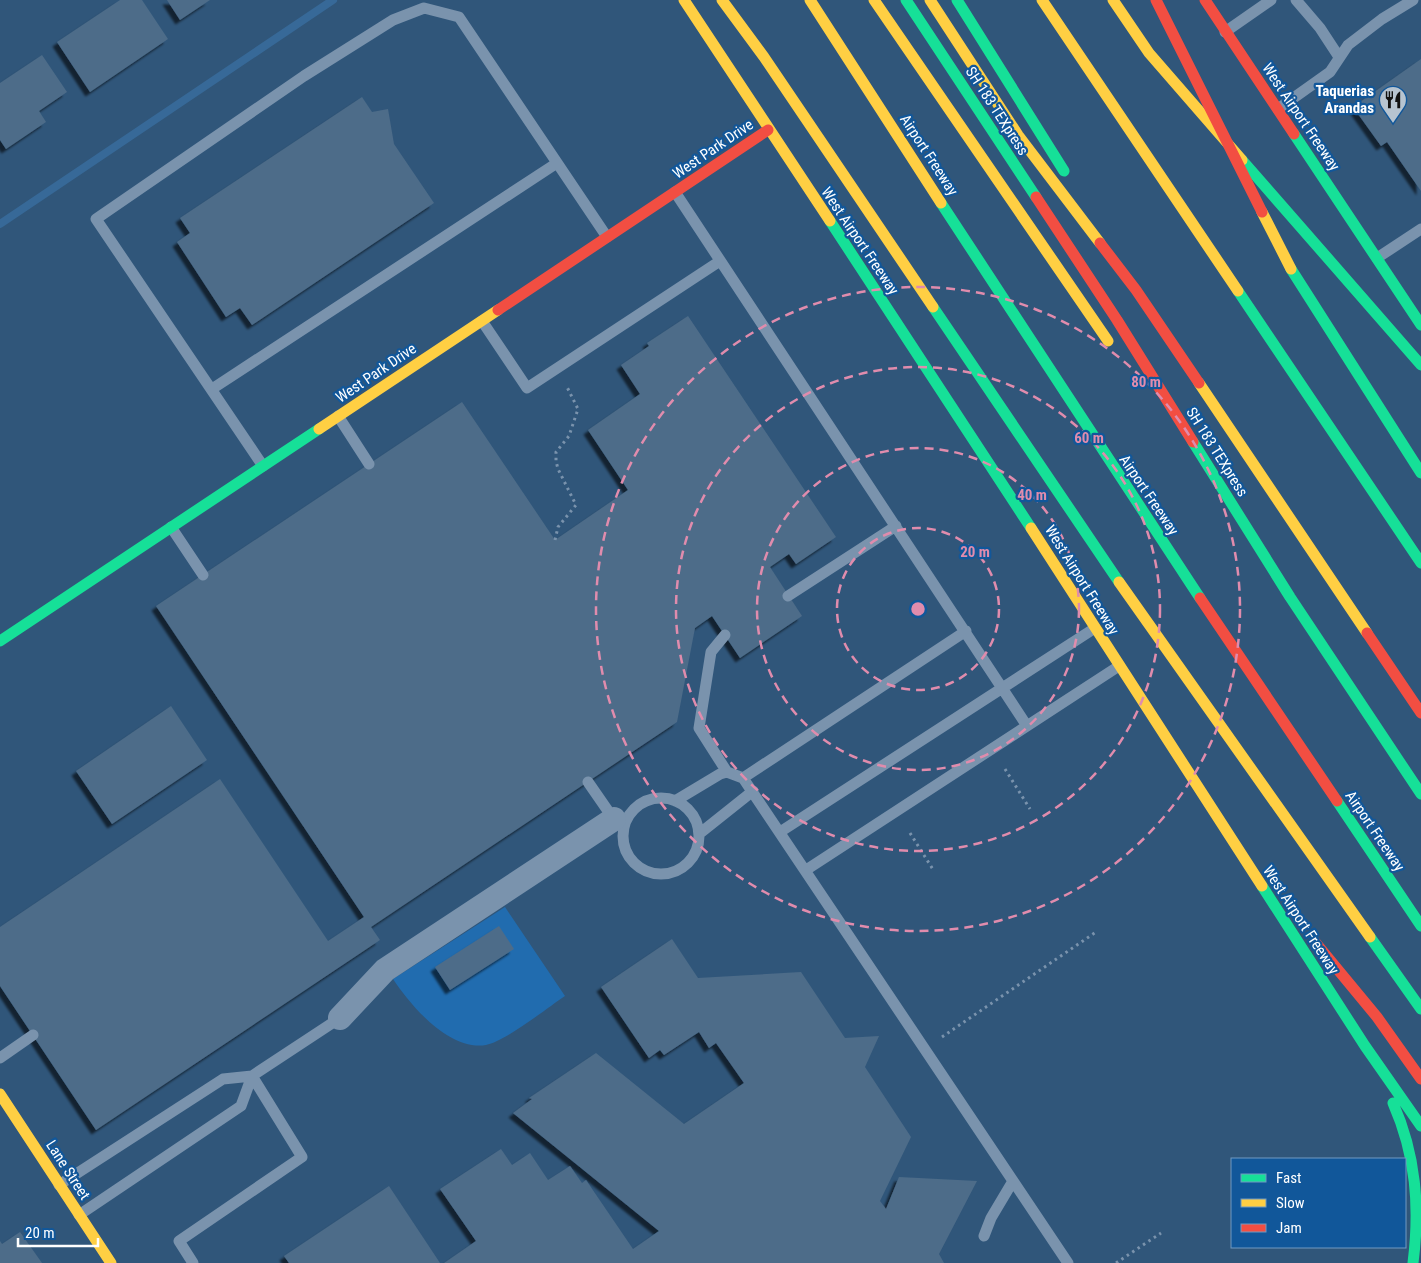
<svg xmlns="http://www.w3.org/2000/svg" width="1421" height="1263" font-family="'Roboto Condensed',sans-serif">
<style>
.green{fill:#216caf}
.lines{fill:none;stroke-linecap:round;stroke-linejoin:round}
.stream{stroke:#376998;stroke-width:8}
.building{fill:#4d6c89;filter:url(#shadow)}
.path{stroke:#7a93ad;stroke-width:3;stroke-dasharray:2.5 4;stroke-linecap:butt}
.lane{stroke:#7a93ad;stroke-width:11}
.street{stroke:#7a93ad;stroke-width:24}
.fast{stroke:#16e098;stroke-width:11}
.slow{stroke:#ffcf43;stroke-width:11}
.jam{stroke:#f24e42;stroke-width:11}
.slow-bridge{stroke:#ffcf43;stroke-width:11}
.jam-bridge{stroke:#f24e42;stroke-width:11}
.ring{fill:none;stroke:#e08cad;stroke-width:2.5;stroke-dasharray:9 6}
.labels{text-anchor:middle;stroke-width:4.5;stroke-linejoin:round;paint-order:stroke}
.poi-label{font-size:15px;font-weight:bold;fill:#fff;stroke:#11579a;text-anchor:end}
.street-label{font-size:15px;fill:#fff;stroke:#11579a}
.centre{fill:#e08cad;stroke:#11579a;stroke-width:2.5}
.ring-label{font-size:15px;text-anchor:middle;font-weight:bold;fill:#e08cad;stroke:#11579a;stroke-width:4.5;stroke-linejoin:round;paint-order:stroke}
</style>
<defs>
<filter id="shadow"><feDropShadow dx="-4.5" dy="4.5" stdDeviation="1" flood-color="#0009"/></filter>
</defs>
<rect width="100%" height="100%" fill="#30567a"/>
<!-- green -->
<path class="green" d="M505 907 565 996C547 1008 506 1041 486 1045 449 1051 411 1006 393 979Z"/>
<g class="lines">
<!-- stream -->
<path class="stream" d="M0 224 333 0"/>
</g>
<!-- building -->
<path class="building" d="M120 0H142L168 39 90 92 57 42Z
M167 0H210L180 20Z
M42 55 67 92 39 111 46 122 6 149 0 140V83Z
M1421 59V191L1387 142 1381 146 1353 107Z
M362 97 372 112 388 109 394 144 434 203 252 325 240 308 226 317 177 242 190 233 180 218Z
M688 316 836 537 796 564 789 554 770 567 802 616 740 658 712 616 695 628 677 722 371 927 380 940 96 1130 0 986V927L220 779 328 941 364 917 156 606 462 402 555 540 628 490 588 430 640 394 621 365 649 346 647 343Z
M171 706 207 760 112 824 76 771Z
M499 926 514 949 450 990 435 967Z
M672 939 698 978 801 972 845 1038 879 1036 865 1067 911 1137 880 1201 886 1209 899 1177 977 1181 939 1254 944 1263H444L476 1241 440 1189 501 1149 512 1165 530 1153 548 1180 570 1166 582 1183 586 1180 633 1249 659 1231 513 1113 532 1099 529 1098 596 1053 684 1124 744 1083 716 1043 709 1048 699 1032 664 1055 660 1050 649 1058 601 987Z
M389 1186 440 1263H289L284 1256Z
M20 1232 42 1263H0V1241L2 1244Z"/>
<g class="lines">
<!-- path -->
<path class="path" d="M555 540 558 527 576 505 558 469 556 461V452L569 436 578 409 567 387
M1005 769 1030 809
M910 833 934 871
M942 1037 1096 932
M1116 1263 1161 1233"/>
<!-- lane -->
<path class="lane" d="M1296 0 1320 28 1339 57
M1225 32 1271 0
M1278 109 1330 72 1348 45 1382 19 1413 0
M675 192 1027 726
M1377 258 1421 229
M482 321 527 388 720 261
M212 389 557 163
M338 416 369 464
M263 466 96 219 304 76 393 20 424 8 459 17 607 237
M171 527 203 575
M788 596 896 526
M725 635 711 652 699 728 727 772
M743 778 966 631
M588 782 615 821
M623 836a38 38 0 1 1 76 0a38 38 0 1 1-76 0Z
M675 801 720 774 727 772 743 778 1068 1263
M780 832 1095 628
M699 834 753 791
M806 870 1119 666
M0 1058 33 1035
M59 1185 223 1079 252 1076 340 1018
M79 1215 241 1106 252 1076
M984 1236 991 1218 1013 1181
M193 1263 179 1241 302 1157 252 1076"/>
<!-- street -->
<path class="street" d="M340 1018 385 970 614 819"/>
<!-- fast -->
<path class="fast" d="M906 0 1036 197
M957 0 1064 171
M1294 134 1421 325
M1242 160 1421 365
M941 203 1200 598
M830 221 1031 528
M1291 269 1421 473
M1238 291 1421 563
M933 307 1119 582
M1193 442 1290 597 1421 794
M0 641 319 429
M1337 801 1421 926
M1262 886 1365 1046 1421 1126
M1370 937 1421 1009
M1393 1103C1416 1155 1420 1207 1413 1263"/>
<!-- slow -->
<path class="slow" d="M684 0 830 221
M722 0 764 57 933 307
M810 0 941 203
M874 0 1108 341
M930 0 1018 135 1100 243
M1042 0 1238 291
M1113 0 1149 53 1242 160
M1199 383 1367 633
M319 429 498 310
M1031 528 1262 886
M1119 582 1370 937
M0 1094 111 1263"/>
<!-- jam -->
<path class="jam" d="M1205 0 1294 134
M1036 197 1117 320 1193 442
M1100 243 1136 290 1199 383
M498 310 768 130
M1200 598 1337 801
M1367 633 1421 713
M1315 942 1377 1017 1421 1079"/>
<!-- slow-bridge -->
<path class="slow-bridge" d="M1262 212 1291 269"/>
<!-- jam-bridge -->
<path class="jam-bridge" d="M1156 0 1262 212"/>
</g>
<!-- distance rings -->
<g class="ring">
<circle cx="918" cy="609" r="81"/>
<circle cx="918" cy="609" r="161"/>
<circle cx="918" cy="609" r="242"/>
<circle cx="918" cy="609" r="322"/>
</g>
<!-- icons -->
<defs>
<symbol id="restaurant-pin" viewBox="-11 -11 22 30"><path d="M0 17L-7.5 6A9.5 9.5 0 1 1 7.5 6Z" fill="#b7c4d0" stroke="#11579a"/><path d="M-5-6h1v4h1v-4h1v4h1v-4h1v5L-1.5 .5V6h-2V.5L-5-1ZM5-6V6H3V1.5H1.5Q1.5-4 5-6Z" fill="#111"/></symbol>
</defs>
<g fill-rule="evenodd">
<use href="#restaurant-pin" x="1377" y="84" width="32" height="43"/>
</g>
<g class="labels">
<!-- poi labels -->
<g class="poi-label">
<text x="1374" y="96">Taquerias<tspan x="1374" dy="17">Arandas</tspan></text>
</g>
<!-- street labels -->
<g class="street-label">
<text transform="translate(997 111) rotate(57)" y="5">SH 183 TEXpress</text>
<text transform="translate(1301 117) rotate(56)" y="5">West Airport Freeway</text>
<text transform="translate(713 149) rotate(-34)" y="5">West Park Drive</text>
<text transform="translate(929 155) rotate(57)" y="5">Airport Freeway</text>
<text transform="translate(860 241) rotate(56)" y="5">West Airport Freeway</text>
<text transform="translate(376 373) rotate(-34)" y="5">West Park Drive</text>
<text transform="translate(1217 452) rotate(58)" y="5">SH 183 TEXpress</text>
<text transform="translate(1149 495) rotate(56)" y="5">Airport Freeway</text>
<text transform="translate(1082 580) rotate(58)" y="5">West Airport Freeway</text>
<text transform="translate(1375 831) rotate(56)" y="5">Airport Freeway</text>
<text transform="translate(1301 920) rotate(57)" y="5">West Airport Freeway</text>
<text transform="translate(68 1170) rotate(57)" y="5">Lane Street</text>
</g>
</g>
<circle cx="918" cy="609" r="8" class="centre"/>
<g class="ring-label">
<text x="1146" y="387">80 m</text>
<text x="1089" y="443">60 m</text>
<text x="1032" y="500">40 m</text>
<text x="975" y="557">20 m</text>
</g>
<!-- legend -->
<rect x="1231" y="1158" width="175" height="90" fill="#11579a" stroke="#709ac2"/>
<rect x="1241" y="1174" width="25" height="8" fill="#16e098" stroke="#709ac2"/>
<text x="1276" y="1183" font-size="15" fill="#ffffff">Fast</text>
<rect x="1241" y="1199" width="25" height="8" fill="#ffcf43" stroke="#709ac2"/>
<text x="1276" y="1208" font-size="15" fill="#ffffff">Slow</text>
<rect x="1241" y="1224" width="25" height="8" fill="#f24e42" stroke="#709ac2"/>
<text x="1276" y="1233" font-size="15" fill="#ffffff">Jam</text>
<!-- scale -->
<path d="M18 1238v8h80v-8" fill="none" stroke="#ffffff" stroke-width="2.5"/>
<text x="25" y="1238" font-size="15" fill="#ffffff" stroke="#11579a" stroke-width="4" paint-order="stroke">20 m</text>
</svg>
